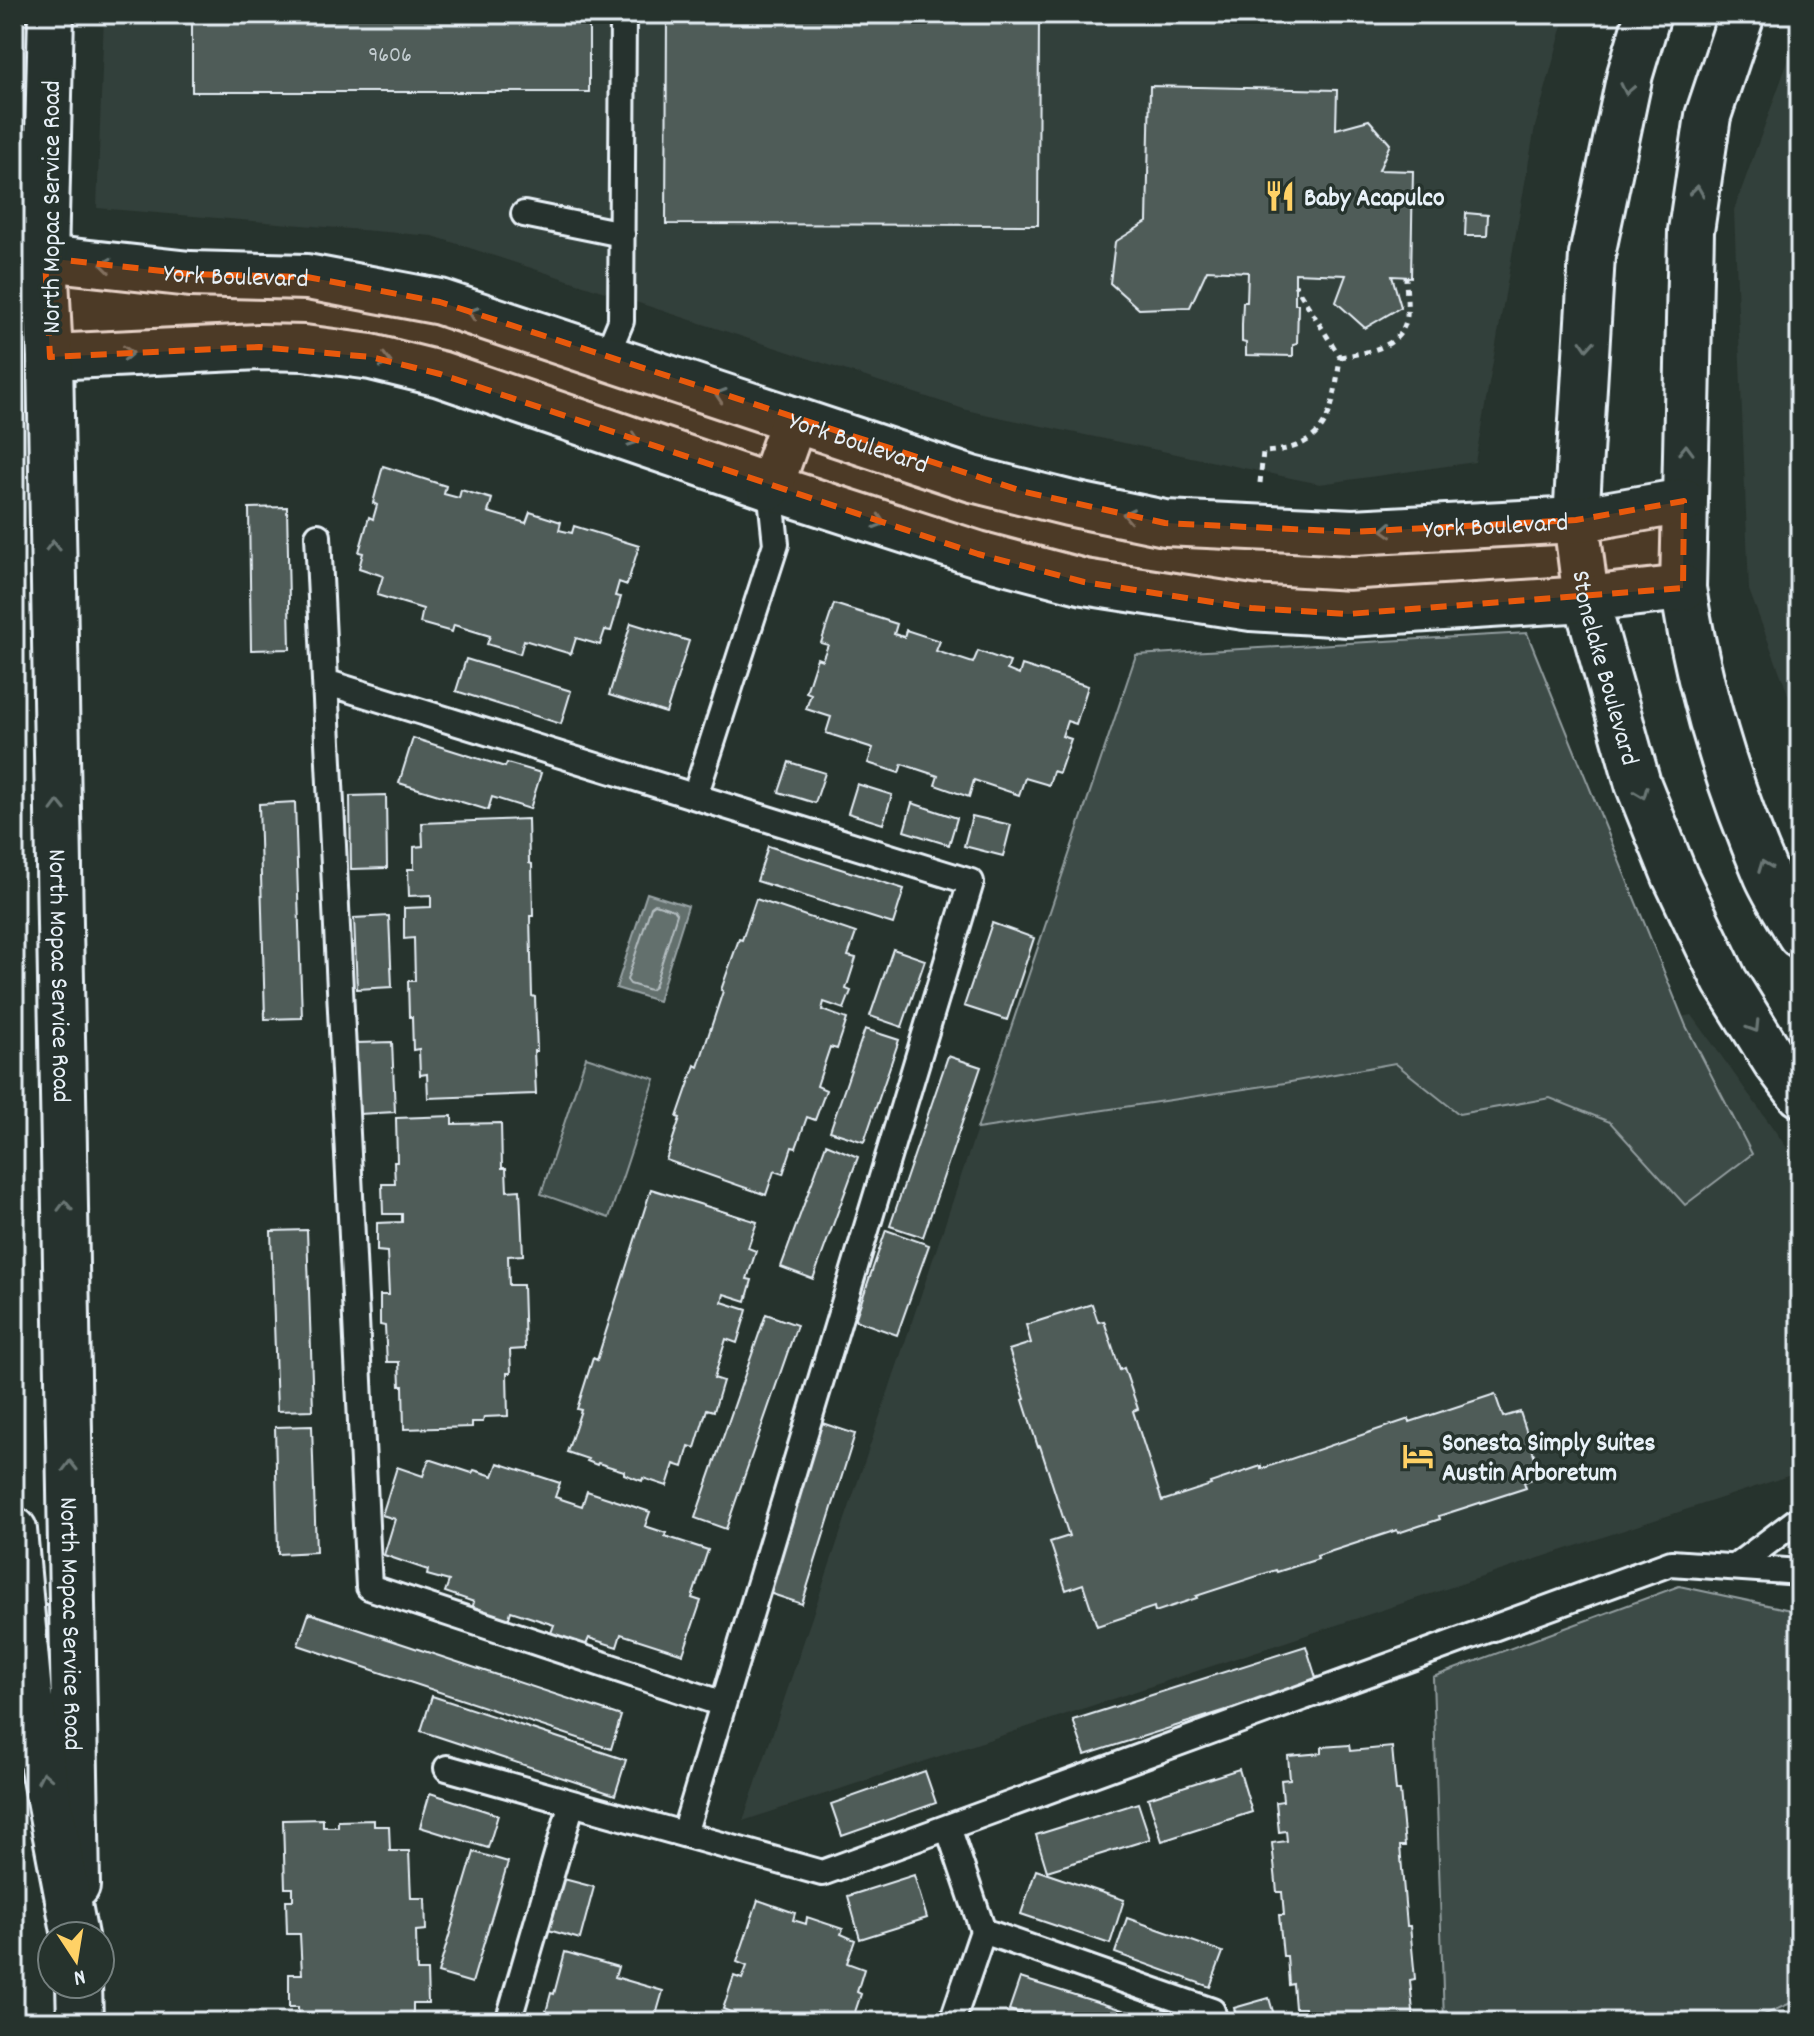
<svg xmlns="http://www.w3.org/2000/svg" width="1814" height="2036" font-family="Dekko,sans-serif">
<style>
.built{fill:#333f3a}
.green{fill:#3e4b47;stroke:#939ea0;stroke-width:2}
.water{fill:#636f6d;stroke:#98a3a5;stroke-width:2}
.lines{fill:none;stroke-linecap:round;stroke-linejoin:round}
.shore{stroke:#b3bdc0;stroke-width:2}
.building{fill:#505c59;stroke:#e8f1f8;stroke-width:2}
.lane-casing{stroke:#e8f1f8;stroke-width:30}
.street-casing{stroke:#e8f1f8;stroke-width:50}
.secondary-casing{stroke:#e8f1f8;stroke-width:50}
.highway-casing{stroke:#e8f1f8;stroke-width:50}
.path{stroke:#e8f1f8;stroke-width:5;stroke-dasharray:6 6;stroke-linecap:butt}
.lane{stroke:#26332d;stroke-width:24}
.street{stroke:#26332d;stroke-width:44}
.secondary{stroke:#26332d;stroke-width:44}
.highway{stroke:#26332d;stroke-width:44}
.oneway{stroke:#6a7674}
.marked{fill:#e8590c;fill-opacity:0.2;stroke:#e8590c;stroke-width:6;stroke-dasharray:16 10;stroke-linejoin:round}
.labels{text-anchor:middle;stroke-width:7;stroke-linejoin:round;paint-order:stroke}
.number-label{font-size:22px;fill:#c2ccd0}
.poi-label{font-size:26px;font-weight:bold;fill:#e8f1f8;stroke:#26332d;text-anchor:start}
.street-label{font-size:26px;fill:#e8f1f8;stroke:#26332d}
</style>
<rect width="100%" height="100%" fill="#26332d"/>
<filter id="ink" filterUnits="userSpaceOnUse"><feTurbulence type="fractalNoise" baseFrequency=".0125" numOctaves="2"/><feDisplacementMap in="SourceGraphic" scale="16" xChannelSelector="R" yChannelSelector="G"/><feConvolveMatrix kernelMatrix="1 2 1 2 8 2 1 2 1" color-interpolation-filters="sRGB"/></filter>
<g filter="url(#ink)">
<!-- built -->
<path class="built" d="M104 14H1566L1535 127 1475 462 1320 484 970 411 433 236 97 208Z
M1800 28V726L1749 590 1734 210Z
M1692 1015 1800 1166V1472L743 1821 977 1129Z"/>
<!-- green -->
<path class="green" d="M1527 633 1686 1026 1752 1154 1685 1205 1610 1122 1550 1098 1459 1114 1395 1063 1285 1083 977 1129 1136 655Z
M586 1057 655 1079 609 1218 541 1194Z
M1679 1586 1800 1612V1999L1748 2022H1444L1433 1677Z"/>
<!-- water -->
<path class="water" d="M647 893 688 906 658 1001 616 988Z"/>
<g class="lines">
<!-- shore -->
<path class="shore" d="M655 904 674 910 677 914 654 987 650 990 630 984 627 980 651 907Z"/>
</g>
<!-- building -->
<path class="building" d="M192 14H589V92H192Z
M667 14H1039L1038 225 666 224Z
M1150 86 1337 90 1336 129 1369 120 1390 144 1379 170 1413 171 1411 277 1392 276 1401 307 1365 328 1336 302 1346 275 1295 273V304H1298L1297 344 1293 345V356L1246 355V343L1242 342V325L1243 302H1247L1248 272 1207 270 1190 307 1139 309 1110 283 1115 242 1147 222Z
M1466 213 1488 215 1487 236H1465Z
M383 466 446 486 444 494 459 498 461 490 492 499 488 512 526 523 530 512 561 522 559 530 572 533 574 526 639 546 627 585 619 582 615 596 621 597 611 631 605 630 600 645 576 638 571 654 524 640 520 654 487 644 490 636 454 625 452 632 420 623 423 609 377 595 383 576 359 568 363 553 359 552 369 517 373 519 377 505 373 503Z
M287 507 290 649 251 650 249 508Z
M834 604 897 624 894 634 904 637 906 630 940 641 936 651 973 663 978 651 1010 662 1007 670 1019 675 1022 665 1088 686 1076 724 1067 721 1062 736 1071 739 1059 773 1053 771 1049 785 1025 778 1019 795 974 780 969 797 935 785 938 776 902 764 899 773 868 763 873 748 826 733 831 717 806 709 811 694 806 692 817 658 822 660 828 645 821 643Z
M631 623 689 641 666 713 609 695Z
M466 659 571 691 561 724 456 691Z
M413 738 505 767 507 763 541 773 530 809 492 797 488 810 399 783Z
M789 762 825 773 815 803 779 792Z
M857 784 892 795 883 824 848 813Z
M386 795 387 868 351 869 350 796Z
M295 802 302 1018 265 1019 259 804Z
M912 803 957 818 949 845 904 831Z
M972 816 1011 825 1003 856 964 846Z
M528 819 529 863 532 864 533 916H530L532 996 535 997 537 1051H534L536 1094 428 1098 427 1074 420 1075 419 1049 413 1050 412 1017H409L408 981H415L414 938 404 939V908L431 907V895L409 896 408 869H414V847L423 846 422 823Z
M768 846 904 889 893 924 757 881Z
M756 899 856 933 848 956 856 958 846 989 851 991 844 1009 824 1002 822 1010 847 1019 837 1049 830 1047 817 1086 826 1090 815 1120 807 1117 796 1148 792 1147 783 1174 774 1171 766 1195 666 1160 680 1118 677 1117 695 1065 698 1067 723 991 721 990 739 939 742 940Z
M389 916 392 987 357 989 354 918Z
M992 923 1034 938 1007 1020 964 1006Z
M893 949 925 960 902 1027 870 1016Z
M865 1029 899 1040 864 1142 830 1131Z
M392 1042 395 1112 359 1114 356 1043Z
M948 1056 981 1067 923 1237 890 1226Z
M452 1116V1124L501 1123 502 1168H506L507 1191 520 1190 523 1255 508 1256 509 1285H523L525 1349 510 1350 511 1373H507L508 1416 484 1417 483 1422H472V1427L404 1429 403 1386H400L399 1362H387L385 1326 380 1325V1295H389L387 1252 377 1251V1223L402 1222V1214H383L382 1184H395L394 1162H397L396 1118Z
M826 1144 858 1157 813 1279 781 1267Z
M651 1189 757 1222 748 1248 756 1251 747 1279 752 1280 746 1301 724 1294 722 1302 747 1310 737 1343 726 1339 714 1378 723 1381 714 1411 707 1409 695 1448 689 1446 683 1467 674 1464 667 1486 643 1478 642 1481 624 1474V1471L598 1463 597 1465 587 1461 588 1459 567 1452 581 1410 577 1409 593 1358 597 1360Z
M307 1230 313 1410 277 1411 271 1231Z
M886 1230 929 1245 897 1335 855 1320Z
M1092 1304 1098 1322 1104 1321 1120 1370 1124 1368 1138 1409 1133 1411 1162 1501 1211 1485 1210 1483 1261 1466V1469L1409 1419 1410 1422 1495 1394 1503 1417 1520 1412 1541 1476 1524 1482 1526 1488 1439 1516 1440 1519 1398 1533 1397 1530 1317 1556 1318 1559 1277 1572 1276 1570 1196 1596 1197 1598 1155 1612 1154 1607 1097 1626 1083 1584 1066 1590 1050 1542 1069 1536 1040 1446 1038 1447 1023 1400 1025 1399 1009 1350 1031 1343 1026 1325Z
M766 1314 797 1325 726 1529 695 1518Z
M822 1423 855 1434 802 1604 769 1593Z
M312 1426 316 1552 278 1554 275 1427Z
M429 1459 472 1473 474 1470 493 1476 498 1463 560 1483 555 1497 582 1506 587 1491 650 1512 645 1526 666 1533 665 1536 708 1550 692 1598 701 1601 683 1654 621 1634 617 1647 589 1638 586 1645 551 1633 554 1625 511 1611 508 1621 472 1609 474 1602 445 1592 449 1581 427 1575 428 1570 384 1555 395 1519 382 1515 397 1467 423 1476Z
M309 1613 621 1716 611 1749 298 1645Z
M1306 1646 1317 1681 1085 1755 1073 1720Z
M432 1696 626 1760 615 1795 421 1731Z
M1349 1745 1350 1751 1392 1747 1396 1791H1400L1405 1846H1400L1407 1926H1410L1415 1979 1410 1980 1414 2022H1306L1305 2008H1295L1293 1984 1289 1985 1287 1956H1283L1279 1915H1284L1282 1892H1277L1272 1843 1287 1841 1286 1831 1279 1832 1276 1802 1283 1801 1281 1780 1290 1779 1288 1756 1322 1753V1747Z
M1239 1769 1252 1812 1162 1841 1148 1798Z
M925 1771 936 1803 842 1836 831 1804Z
M430 1793 498 1815 488 1848 420 1827Z
M1138 1803 1150 1839 1047 1871 1036 1835Z
M323 1819V1827H338V1821L374 1820V1826H389L390 1851H409L411 1898H425L426 1930 416 1931 417 1971H427L428 2003H413V2022H289L298 2021V2007H289V1974H302L300 1934H287L286 1900H293V1888H285L283 1820Z
M474 1852 508 1862 472 1983 438 1973Z
M1036 1870 1124 1900 1110 1944 1021 1914Z
M914 1875 927 1918 860 1939 848 1896Z
M560 1878 594 1887 580 1939 545 1929Z
M758 1900 795 1913 793 1920 806 1924 807 1917 843 1929 841 1934 855 1940 847 1963 864 1969 857 1992 861 1994 854 2015 866 2019 865 2022H730L733 2013 723 2009 734 1976 742 1979 747 1966 737 1962Z
M1127 1918 1223 1952 1210 1987 1115 1953Z
M565 1952 618 1967 615 1977 663 1991 654 2022H529L532 2012 545 2016 551 1993 554 1994Z
M1020 1978 1158 2021 1046 2022 1009 2010Z
M1269 1998 1276 2022H1238L1234 2008Z
M1800 2010V2022H1766Z"/>
<g class="lines">
<defs>
<path id="lane" d="M524 214 622 234
M606 357 621 321 623 14
M318 536 369 1587 723 1704
M325 682 971 882 684 1834
M695 796 776 544 770 487
M1735 1567 1800 1518
M447 1768 822 1873 1671 1563 1800 1572
M948 1827 983 1931 952 2022
M983 1931 1212 2011 1215 2022
M508 2022 572 1803"/>
<g id="street">
<path id="s1" d="M1648 14 1630 74 1592 255 1576 520 1586 599 1638 784 1675 876 1725 981 1775 1061 1800 1094"/>
<path d="M1742 14 1708 116 1691 231 1683 588C1698 685 1728 785 1767 876 1776 896 1789 915 1800 935"/>
<path id="s2" d="M45 258 190 274 307 277 440 302 972 479 1068 503 1165 523 1353 532 1576 520 1684 501"/>
<path d="M50 357 259 347 304 348 371 357 440 374 770 487 978 554 1084 582 1251 608 1348 614 1586 599 1683 588"/>
<path d="M770 487 794 420"/>
</g>
<g id="secondary">
<path id="s3" d="M51 14 45 258 50 357 77 1886"/>
<path d="M79 1984 80 2022"/>
</g>
<path id="highway" d="M14 1530 29 1694 75 1936"/>
</defs>
<!-- lane casing -->
<use href="#lane" class="lane-casing"/>
<!-- street casing -->
<use href="#street" class="street-casing"/>
<!-- secondary casing -->
<use href="#secondary" class="secondary-casing"/>
<!-- highway casing -->
<use href="#highway" class="highway-casing"/>
<!-- path -->
<path class="path" d="M1340 357C1367 352 1402 349 1407 316 1408 303 1406 289 1406 276
M1260 483 1263 452C1329 449 1333 412 1340 357L1295 285"/>
<!-- lane -->
<use href="#lane" class="lane"/>
<!-- street -->
<use href="#street" class="street"/>
<!-- secondary -->
<use href="#secondary" class="secondary"/>
<!-- highway -->
<use href="#highway" class="highway"/>
</g>
<!-- one-way arrows -->
<defs><path id="oneway-chevron" d="M-2-3.5L2.5 0L-2 3.5" fill="none" stroke-width="1.6" stroke-linecap="round" stroke-linejoin="round" transform="scale(2)"/></defs>
<g class="oneway">
<use href="#oneway-chevron" transform="translate(1627 89) rotate(102)"/>
<use href="#oneway-chevron" transform="translate(1697 191) rotate(-82)"/>
<use href="#oneway-chevron" transform="translate(106 265) rotate(-173)"/>
<use href="#oneway-chevron" transform="translate(473 313) rotate(-162)"/>
<use href="#oneway-chevron" transform="translate(1587 345) rotate(93)"/>
<use href="#oneway-chevron" transform="translate(128 353) rotate(-3)"/>
<use href="#oneway-chevron" transform="translate(386 361) rotate(14)"/>
<use href="#oneway-chevron" transform="translate(720 395) rotate(-162)"/>
<use href="#oneway-chevron" transform="translate(634 440) rotate(19)"/>
<use href="#oneway-chevron" transform="translate(1686 450) rotate(-89)"/>
<use href="#oneway-chevron" transform="translate(1128 515) rotate(-168)"/>
<use href="#oneway-chevron" transform="translate(880 522) rotate(18)"/>
<use href="#oneway-chevron" transform="translate(1387 530) rotate(177)"/>
<use href="#oneway-chevron" transform="translate(53 546) rotate(-91)"/>
<use href="#oneway-chevron" transform="translate(1642 793) rotate(69)"/>
<use href="#oneway-chevron" transform="translate(58 806) rotate(-91)"/>
<use href="#oneway-chevron" transform="translate(1764 866) rotate(-111)"/>
<use href="#oneway-chevron" transform="translate(1754 1027) rotate(58)"/>
<use href="#oneway-chevron" transform="translate(65 1206) rotate(-91)"/>
<use href="#oneway-chevron" transform="translate(70 1466) rotate(-91)"/>
<use href="#oneway-chevron" transform="translate(44 1777) rotate(-101)"/>
</g>
</g>
<!-- marked area -->
<path class="marked" d="M45 258 190 274 307 277 440 302 1025 492 1165 523 1353 532 1576 520 1684 501 1683 588 1348 614 1251 608 1084 582 978 554 440 374 371 357 259 347 50 357Z"/>
<!-- icons -->
<defs>
<symbol id="restaurant-bare" viewBox="-9 -9 18 18"><path d="M-5-6h1v4h1v-4h1v4h1v-4h1v5L-1.5 .5V6h-2V.5L-5-1ZM5-6V6H3V1.5H1.5Q1.5-4 5-6Z" fill="#ffd166" stroke="#26332d" stroke-width="2.5" paint-order="stroke"/></symbol>
<symbol id="hotel-bare" viewBox="-9 -9 18 18"><path d="M-6-4.5h1.5V1H6V5H4.5V3h-9V5H-6ZM-4 0a1.8 1.8 0 1 1 3.6 0ZM.5 0V-2.5h3Q6-2.5 6 0Z" fill="#ffd166" stroke="#26332d" stroke-width="2.5" paint-order="stroke"/></symbol>
</defs>
<g fill-rule="evenodd">
<use href="#restaurant-bare" x="1258" y="174" width="44" height="44"/>
<use href="#hotel-bare" x="1396" y="1434" width="44" height="44"/>
</g>
<g class="labels">
<!-- number labels -->
<g class="number-label">
<text x="390" y="61">9606</text>
</g>
<!-- poi labels -->
<g class="poi-label">
<text x="1304" y="205">Baby Acapulco</text>
<text x="1442" y="1450">Sonesta Simply Suites<tspan x="1442" dy="30">Austin Arboretum</tspan></text>
</g>
<!-- street labels -->
<g class="street-label">
<text transform="translate(50 207) rotate(-90)" y="9">North Mopac Service Road</text>
<text dy="9" stroke="none"><textPath href="#s2" startOffset="192">York Boulevard</textPath></text>
<text dy="9" stroke="none"><textPath href="#s2" startOffset="840">York Boulevard</textPath></text>
<text dy="9" stroke="none"><textPath href="#s2" startOffset="1488">York Boulevard</textPath></text>
<text dy="9" stroke="none"><textPath href="#s1" startOffset="664">Stonelake Boulevard</textPath></text>
<text dy="9" stroke="none"><textPath href="#s3" startOffset="962">North Mopac Service Road</textPath></text>
<text dy="9" stroke="none"><textPath href="#s3" startOffset="1610">North Mopac Service Road</textPath></text>
</g>
</g>
<!-- margin -->
<rect width="1814" height="2036" fill="none" stroke="#26332d" stroke-width="48"/>
<rect x="24" y="24" width="1766" height="1988" fill="none" stroke="#e8f1f8" stroke-width="3" filter="url(#ink)"/>
<!-- north arrow -->
<g transform="translate(76 1960) rotate(168)"><circle r="38" fill="#26332d" stroke="#747f7e" stroke-width="2"/>
<path d="M0-6L14 30L0 20L-14 30Z" fill="#ffd166"/>
<text y="-12" font-size="22" font-weight="bold" text-anchor="middle" fill="#e8f1f8">N</text>
</g>
</svg>
